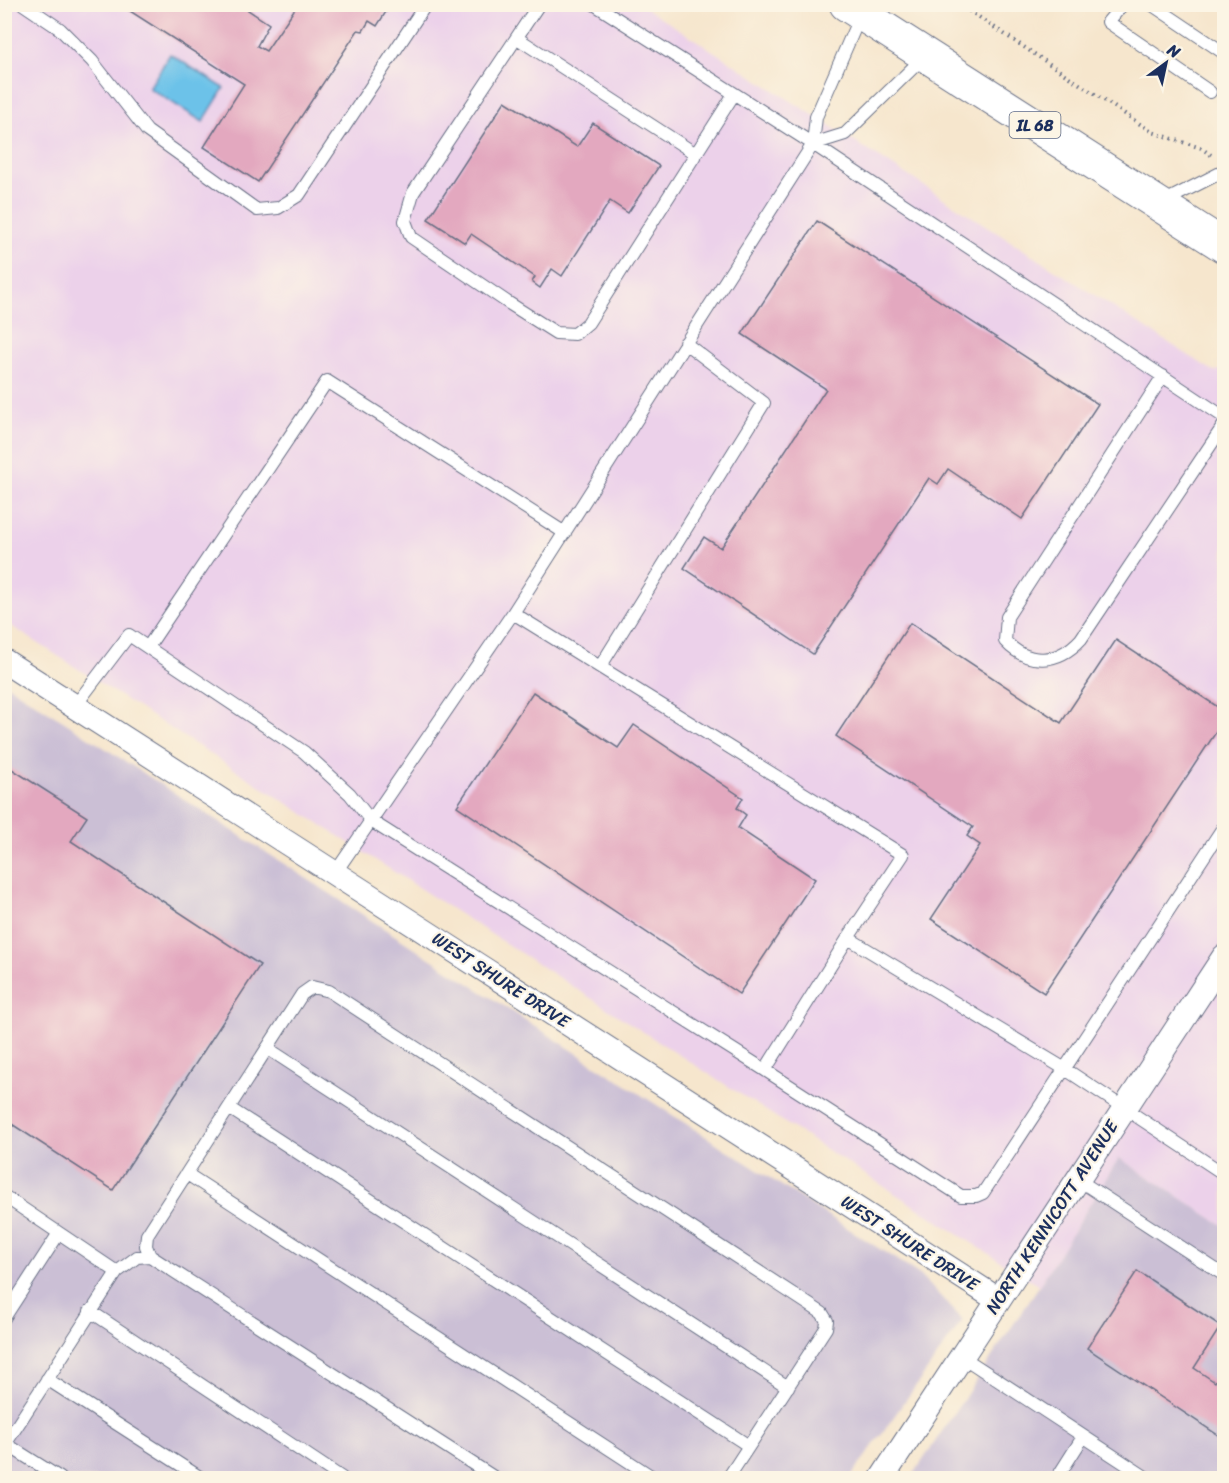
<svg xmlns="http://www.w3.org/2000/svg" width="1229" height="1483" font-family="Sriracha,sans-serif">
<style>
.built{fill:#ecd1ea}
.industrial{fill:#cbbfd5}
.water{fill:#6cc2e9;stroke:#4478a4;stroke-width:1.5}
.building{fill:#e3a8bf}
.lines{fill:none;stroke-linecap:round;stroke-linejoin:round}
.lane-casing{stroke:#686f85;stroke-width:14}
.street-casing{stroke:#686f85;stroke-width:26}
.primary-casing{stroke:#686f85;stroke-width:35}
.path{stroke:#686f85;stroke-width:4;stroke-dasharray:1.5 4.5;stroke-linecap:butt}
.lane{stroke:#fff;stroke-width:12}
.street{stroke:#fff;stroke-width:24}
.primary{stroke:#fff;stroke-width:33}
.labels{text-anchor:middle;stroke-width:4.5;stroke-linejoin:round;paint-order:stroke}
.shield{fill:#fcf5e5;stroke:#5e6a86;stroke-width:1.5}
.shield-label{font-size:16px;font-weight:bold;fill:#1b2f5e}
.street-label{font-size:18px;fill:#1b2f5e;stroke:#fcf5e5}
</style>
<rect width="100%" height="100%" fill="#fcf5e5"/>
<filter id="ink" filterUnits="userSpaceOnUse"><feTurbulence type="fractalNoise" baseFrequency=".0167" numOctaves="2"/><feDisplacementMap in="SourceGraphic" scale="12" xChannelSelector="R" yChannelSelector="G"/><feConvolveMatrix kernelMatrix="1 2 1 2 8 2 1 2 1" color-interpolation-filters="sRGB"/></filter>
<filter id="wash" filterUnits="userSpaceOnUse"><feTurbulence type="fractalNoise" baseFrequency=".008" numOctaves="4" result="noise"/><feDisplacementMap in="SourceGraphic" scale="24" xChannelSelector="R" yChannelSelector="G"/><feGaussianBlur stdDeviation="1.35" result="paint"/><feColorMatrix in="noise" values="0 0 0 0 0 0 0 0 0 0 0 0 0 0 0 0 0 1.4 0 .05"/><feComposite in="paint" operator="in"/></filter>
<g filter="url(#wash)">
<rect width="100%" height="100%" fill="#f6e6cd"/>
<!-- built -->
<path class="built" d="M4 5H641L1213 371 1224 370V1226L1119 1158 1039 1286 5 622Z"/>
<!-- industrial -->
<path class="industrial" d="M4 683 920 1275 963 1320 850 1478H5Z
M1119 1158 1224 1226V1478H911L1039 1286Z"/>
<!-- water -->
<path class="water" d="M170 54 224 88 203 122 149 88Z"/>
<g id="blocks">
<!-- building -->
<path class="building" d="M119 4H239L269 24 257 46 266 51 298 4H391L377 26 369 21 363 31 358 30 258 182 204 147 244 84Z
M505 101 577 147 593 123 659 166 628 213 610 201 562 276 552 269 540 288 532 282 535 277 471 234 465 243 428 219Z
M817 221 1098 404 1022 519 948 469 938 484 929 478 813 654 684 568 704 537 721 548 826 389 742 334Z
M910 623 1061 723 1116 640 1224 711V720L1044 993 931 919 980 845 967 836 973 827 836 736Z
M533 692 618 748 634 725 743 798 737 808 746 815 738 828 815 879 739 994 457 806Z
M4 764 87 817 71 841 260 965 113 1190 4 1119Z
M1137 1271 1221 1326 1194 1368 1215 1382 1224 1367V1439L1087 1348Z"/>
</g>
</g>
<g filter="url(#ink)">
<use href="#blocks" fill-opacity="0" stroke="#686f85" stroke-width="1.5"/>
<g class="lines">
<defs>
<path id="lane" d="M23 4 60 29 92 61 147 131 257 210 278 208 299 195 426 4
M539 4 413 193 405 221 411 237 507 302 556 333 575 334 588 323 734 94
M594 4 813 144 1224 417
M1123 4 1108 22 1210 92
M1151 4 1224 53
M517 38 696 154
M813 144 845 134 925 56
M1161 203 1224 171
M1163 376 1007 617 1005 641C1028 666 1058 664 1081 639L1224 425
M513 613 813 144 816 117 860 16
M148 647 327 381 565 533
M600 667 764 403 685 343
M75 706 129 635 304 752 350 794 371 821 765 1070 848 938
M335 873 513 613 903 855 848 938 1065 1069 1224 1174
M267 1048 788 1387
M765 1070 961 1196H976L983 1193 1224 826
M229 1108 749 1446
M187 1174 654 1478
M1077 1179 1224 1275
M4 1196 117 1272
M150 1256 146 1246 147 1235 302 994 312 987 329 991 822 1313 827 1321 826 1328 728 1478
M90 1311 342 1478
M4 1318 59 1233
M961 1356 1147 1478
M47 1379 201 1478
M6 1444 60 1478
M4 1446 117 1272 137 1257 150 1256 495 1478
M1057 1478 1083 1437"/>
<path id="street" d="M4 661 997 1299
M882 1478 1224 957"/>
<path id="primary" d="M846 4 1224 246"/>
</defs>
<!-- lane casing -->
<use href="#lane" class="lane-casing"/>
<!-- street casing -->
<use href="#street" class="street-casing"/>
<!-- primary casing -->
<use href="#primary" class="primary-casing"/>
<!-- path -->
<path class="path" d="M959 4 1152 132 1201 148 1211 155"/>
<!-- lane -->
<use href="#lane" class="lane"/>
<!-- street -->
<use href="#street" class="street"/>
<!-- primary -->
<use href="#primary" class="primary"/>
</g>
</g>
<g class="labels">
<!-- shield labels -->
<rect class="shield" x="1009.5" y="112" width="51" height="26" rx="4.5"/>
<g class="shield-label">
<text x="1035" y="131">IL 68</text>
</g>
<!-- street labels -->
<g class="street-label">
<text transform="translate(501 980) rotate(33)" y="6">WEST SHURE DRIVE</text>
<text transform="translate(1052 1217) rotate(-57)" y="6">NORTH KENNICOTT AVENUE</text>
<text transform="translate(910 1243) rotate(33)" y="6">WEST SHURE DRIVE</text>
</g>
</g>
<!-- margin -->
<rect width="1229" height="1483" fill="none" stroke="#fcf5e5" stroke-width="24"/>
<!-- north arrow -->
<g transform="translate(1166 63) rotate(33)" stroke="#fcf5e5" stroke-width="4.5" paint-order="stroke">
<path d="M0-4.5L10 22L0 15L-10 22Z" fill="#1b2f5e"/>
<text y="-9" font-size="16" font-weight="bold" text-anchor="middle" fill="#1b2f5e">N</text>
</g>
</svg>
